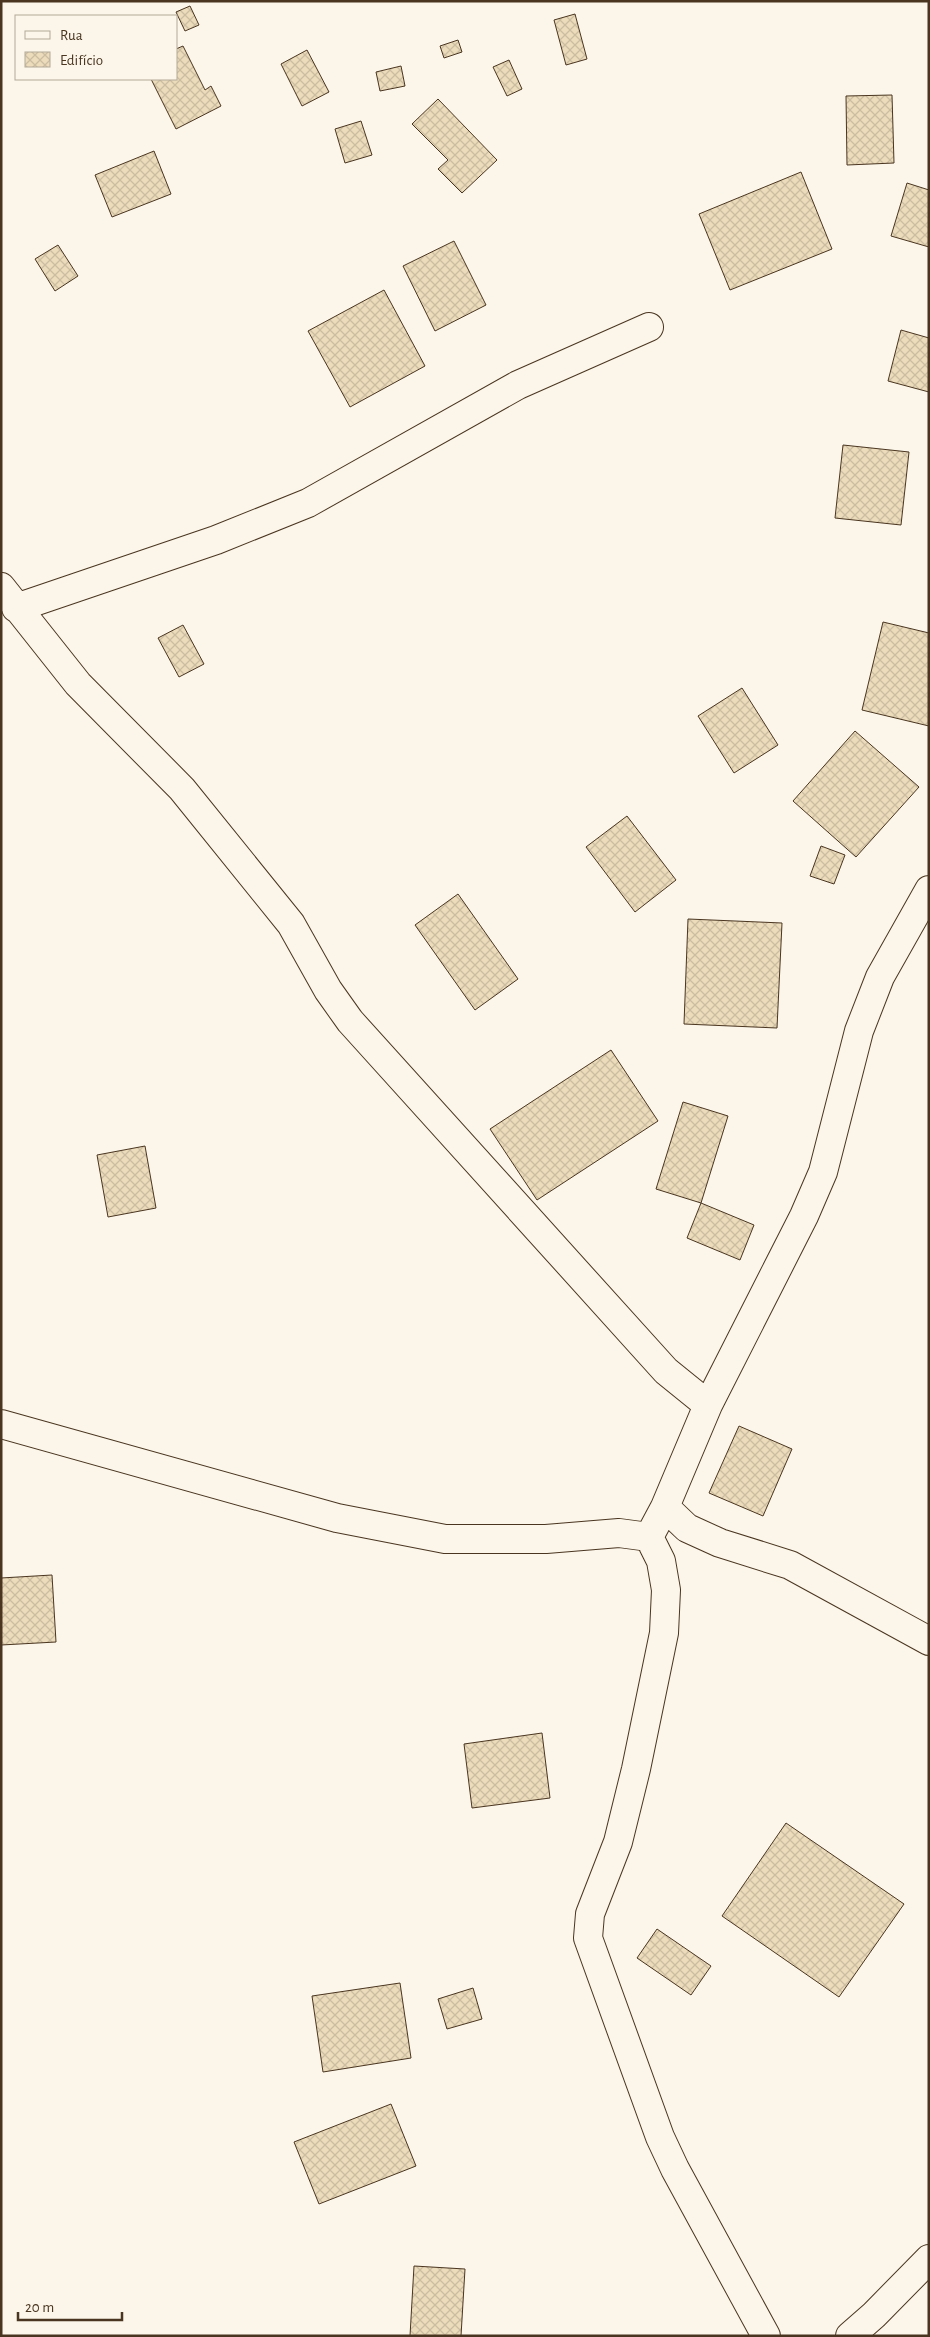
<svg xmlns="http://www.w3.org/2000/svg" width="930" height="2337" font-family="'Alegreya Sans',sans-serif">
<style>
.building{fill:url(#building-cross-hatch);stroke:#4a3520}
.lines{fill:none;stroke-linecap:round;stroke-linejoin:round}
.street-casing{stroke:#4a3520;stroke-width:30}
.street{stroke:#fbf6e9;stroke-width:28}
</style>
<defs>
<pattern id="building-cross-hatch" width="8" height="8" patternUnits="userSpaceOnUse" patternTransform="scale(1.25)"><rect width="8" height="8" fill="#ecdcbc"/><path d="M0 0l8 8M0 8l8-8" fill="none" stroke="#ccbda1"/></pattern>
</defs>
<rect width="100%" height="100%" fill="#fbf6e9"/>
<!-- building -->
<path class="building" d="M190 6 199 25 185 31 176 12Z
M575 14 587 59 566 65 554 20Z
M458 40 462 52 444 58 440 46Z
M183 46 205 90 211 86 221 106 176 129 151 79H176V49Z
M307 50 329 92 302 106 281 64Z
M509 60 522 89 507 96 493 67Z
M401 66 405 86 380 91 376 72Z
M892 95 894 163 847 165 846 96Z
M438 99 497 160 462 193 438 169 448 160 412 124Z
M361 121 372 155 345 163 335 129Z
M154 151 171 194 112 217 95 175Z
M801 172 832 249 730 290 699 214Z
M907 183 929 190V247L891 236Z
M454 241 486 305 435 331 403 266Z
M58 245 78 276 55 291 35 259Z
M384 290 425 366 350 407 308 331Z
M901 330 929 338V392L888 381Z
M843 445 909 452 901 525 835 518Z
M883 622 929 633V726L862 710Z
M183 625 204 664 179 677 158 638Z
M742 688 778 745 734 773 698 716Z
M855 731 919 787 856 857 793 801Z
M627 816 676 880 635 912 586 847Z
M821 846 845 855 834 884 810 876Z
M458 894 518 979 475 1010 415 925Z
M688 919 782 923 777 1028 684 1024Z
M611 1050 658 1121 537 1200 490 1129Z
M683 1102 728 1116 701 1203 656 1189Z
M145 1146 156 1208 108 1217 97 1155Z
M701 1203 754 1225 740 1260 687 1238Z
M739 1426 792 1449 763 1516 709 1493Z
M52 1575 56 1642 1 1645V1578Z
M542 1733 550 1798 472 1808 464 1744Z
M786 1823 904 1904 839 1997 722 1916Z
M657 1929 711 1966 691 1995 637 1958Z
M400 1983 411 2058 323 2072 312 1996Z
M473 1988 482 2019 447 2029 438 1999Z
M391 2104 416 2166 319 2204 294 2142Z
M414 2266 465 2269 461 2336H410Z"/>
<g class="lines">
<defs>
<path id="street" d="M1 587 78 684 182 789 291 924 328 990 350 1021 666 1371 708 1405
M16 608 216 540 308 503 518 385 649 327
M1 1424 337 1518 445 1539H546L619 1533 649 1537
M665 1507 687 1528 720 1543 790 1565 929 1641
M649 1537 661 1561 666 1590 664 1633 636 1769 618 1842 590 1914 588 1938 660 2137 675 2169 766 2336
M649 1537 665 1507 708 1405 804 1216 823 1172 859 1031 880 977 929 890
M850 2336 874 2315 929 2259"/>
</defs>
<!-- street casing -->
<use href="#street" class="street-casing"/>
<!-- street -->
<use href="#street" class="street"/>
</g>
<!-- border -->
<rect width="930" height="2337" fill="none" stroke="#4a3520" stroke-width="5"/>
<!-- legend -->
<rect x="15" y="15" width="162" height="65" fill="#fbf6e9" stroke="#b4a999"/>
<rect x="25" y="31" width="25" height="8" fill="#fbf6e9" stroke="#b4a999"/>
<text x="60" y="40" font-size="15" fill="#4a3520">Rua</text>
<rect x="25" y="52" width="25" height="15" fill="url(#building-cross-hatch)" stroke="#b4a999"/>
<text x="60" y="65" font-size="15" fill="#4a3520">Edifício</text>
<!-- scale -->
<path d="M18 2312v8h104v-8" fill="none" stroke="#4a3520" stroke-width="2.5"/>
<text x="25" y="2312" font-size="15" fill="#4a3520" stroke="#fbf6e9" stroke-width="4" paint-order="stroke">20 m</text>
</svg>
